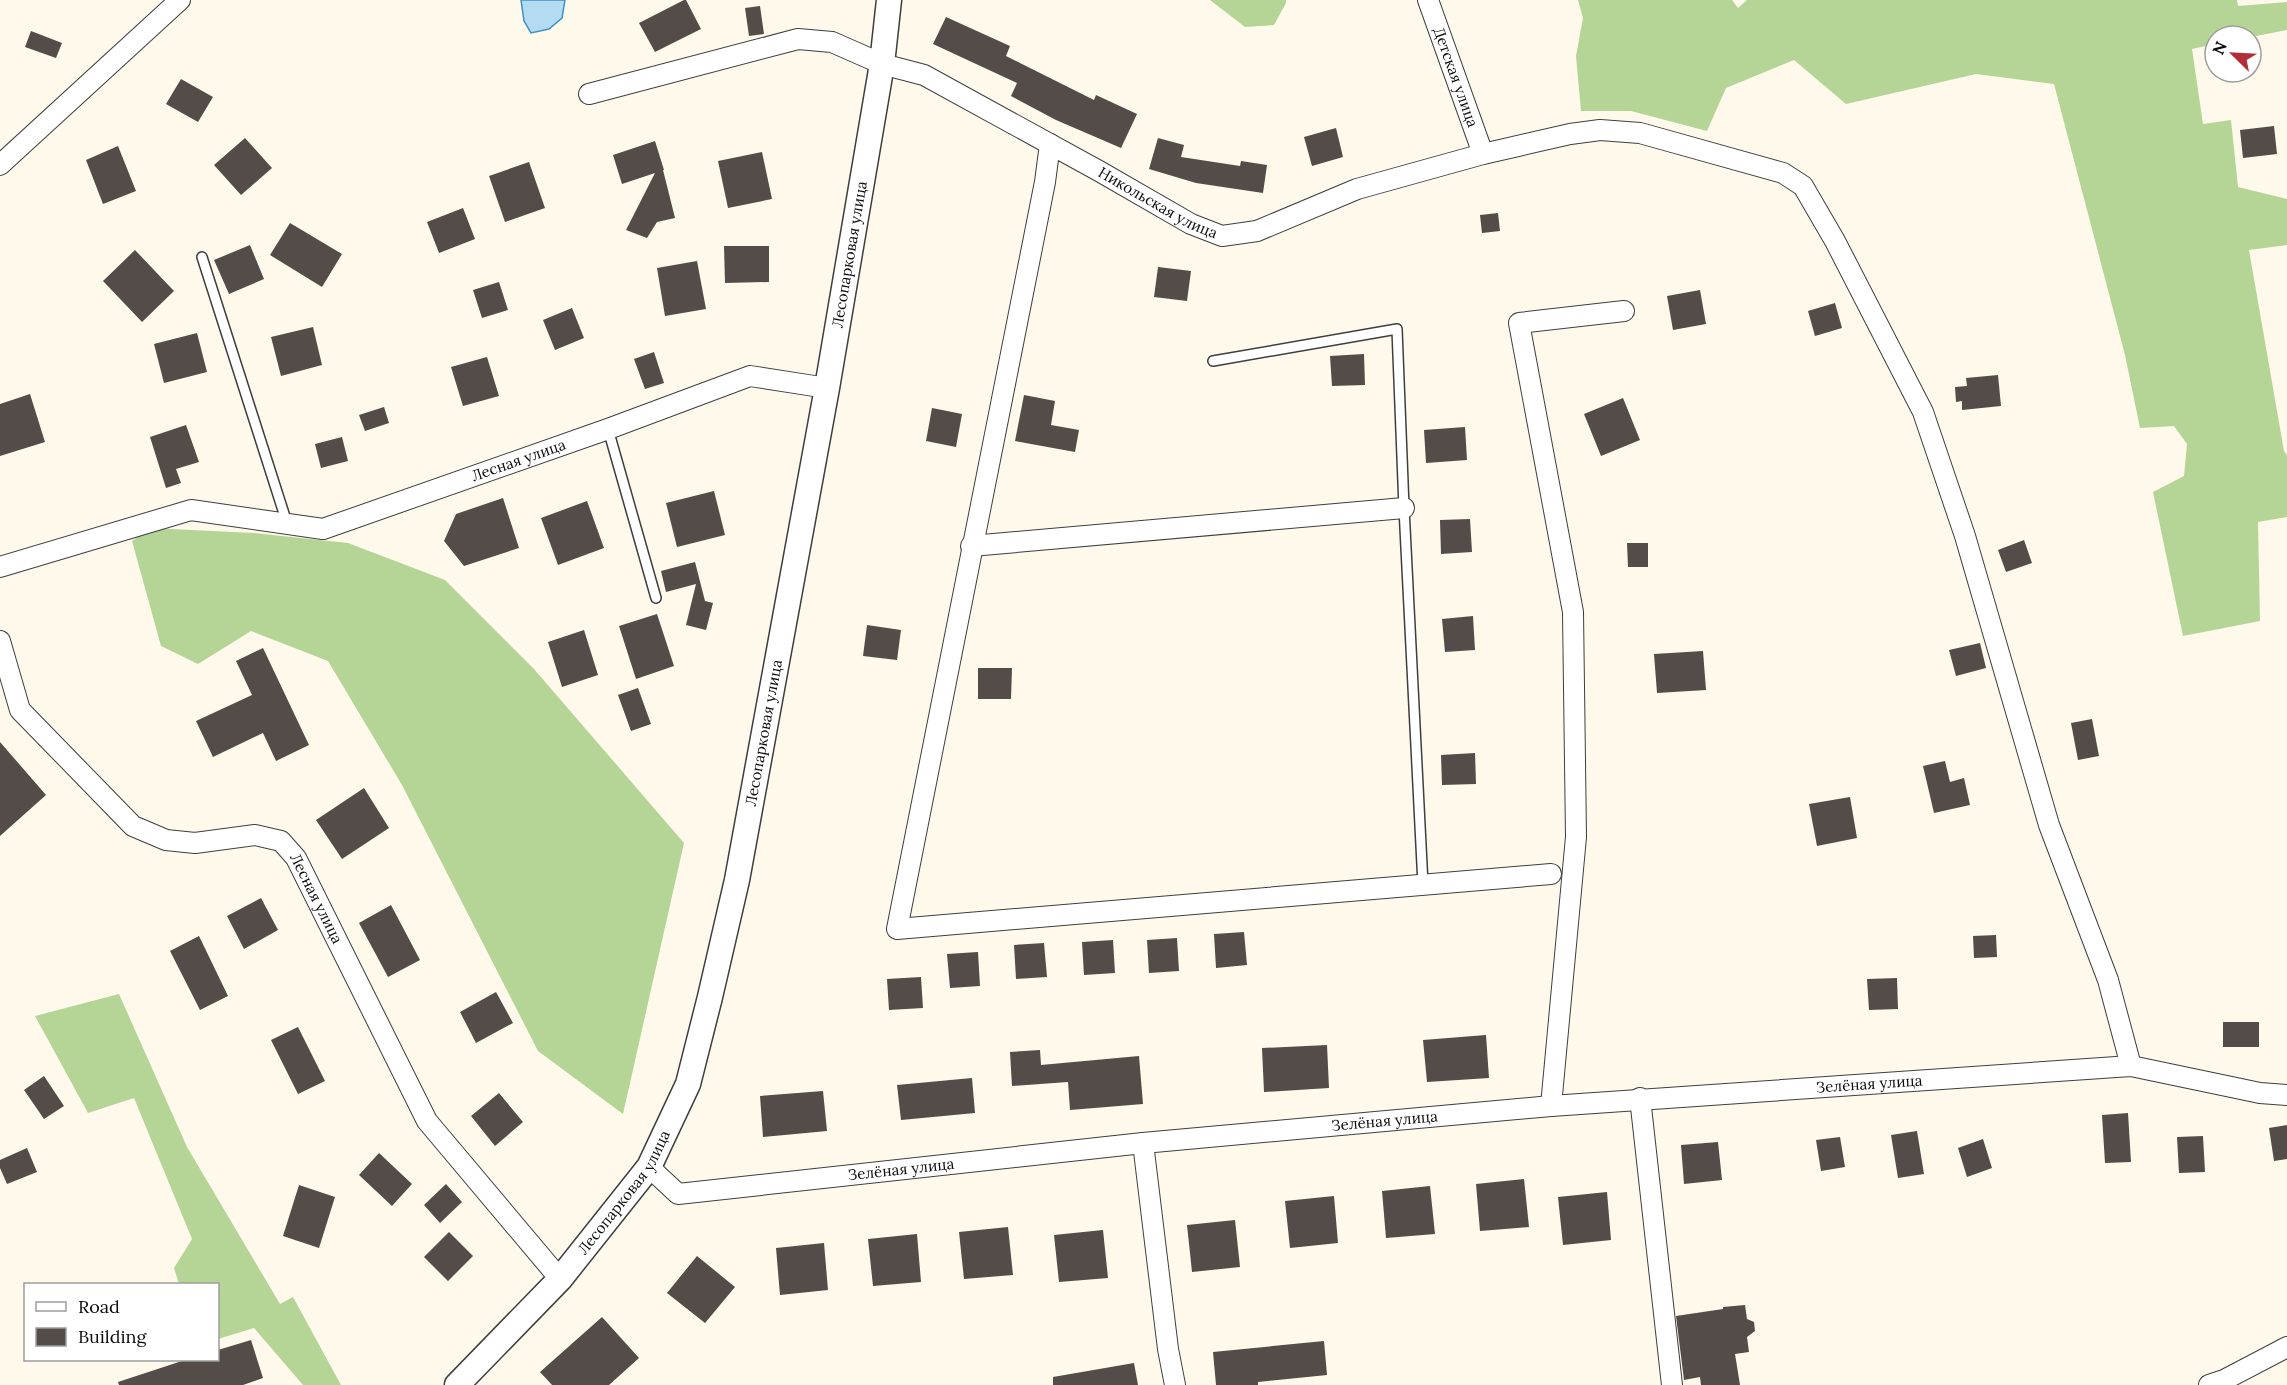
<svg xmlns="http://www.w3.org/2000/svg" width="2287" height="1385" font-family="Lora,serif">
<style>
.forest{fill:#b5d597}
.water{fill:#b3dcf2;stroke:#3e92c4;stroke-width:1.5}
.building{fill:#534c48}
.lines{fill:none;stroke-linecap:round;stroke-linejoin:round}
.service-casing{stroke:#3e3e3e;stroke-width:12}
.minor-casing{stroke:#3e3e3e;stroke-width:22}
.tertiary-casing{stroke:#3e3e3e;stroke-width:27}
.service{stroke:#fff;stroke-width:9}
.minor{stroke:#fff;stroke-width:20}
.tertiary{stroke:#fff;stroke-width:24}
.labels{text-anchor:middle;stroke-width:6;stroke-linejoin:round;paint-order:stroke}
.street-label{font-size:15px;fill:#0b0b0b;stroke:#fff}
</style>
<rect width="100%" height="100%" fill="#fef9eb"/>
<!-- forest -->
<path class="forest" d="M1210 0H1286V3L1274 25 1245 27Z
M1578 0H1732L1738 8 1747 0H2237L2238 6 2287 2V30L2251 37 2215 36V44L2192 49 2203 124 2231 120 2238 187 2287 199V245L2249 250 2284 451 2287 455V517L2258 522 2260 621 2183 636 2153 492 2184 476 2187 444 2174 426 2140 428 2125 355 2054 84 1976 74 1846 104 1794 60 1726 88 1707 131 1631 111H1581L1576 56 1583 18Z
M150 528 254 533 348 543 445 580 534 669 684 843 623 1114 538 1051 402 785 328 661 251 631 198 664 161 646 132 541Z
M119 994 187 1147 280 1304 293 1297 341 1385H303L254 1328 218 1339V1284H179L174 1268 192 1239 134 1098 88 1113 35 1016Z"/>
<!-- water -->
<path class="water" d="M521 0H565L562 18 549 29 531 33 524 21Z"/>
<!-- building -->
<path class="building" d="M684 0H686L701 29 655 52 639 23Z
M760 6 764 34 749 36 745 8Z
M946 17 1010 46 1006 56 1094 100 1096 95 1137 114 1121 148 1056 120 1011 96 1017 83 933 44Z
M31 31 62 43 56 58 25 47Z
M181 79 213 97 198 122 166 104Z
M2274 126 2277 154 2243 158 2240 130Z
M1336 128 1343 157 1312 166 1304 137Z
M245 138 272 168 241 195 214 165Z
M1158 138 1184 145 1181 157 1240 166 1241 161 1267 165 1263 193 1196 183 1149 169Z
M655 141 664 170H663L675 218 657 222 647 238 626 230 655 173 622 184 613 155Z
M118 146 136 191 103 204 86 160Z
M762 152 772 199 728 208 718 161Z
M529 162 545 208 505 222 489 176Z
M463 208 475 239 439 253 427 222Z
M1498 213 1500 231 1482 233 1480 215Z
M290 223 342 254 322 287 270 255Z
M250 245 264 279 229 294 214 260Z
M724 246H769V282L725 283Z
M135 250 174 291 142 322 103 281Z
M697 261 706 309 665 316 657 268Z
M1158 267 1191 271 1187 301 1154 297Z
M499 282 508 310 482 318 473 290Z
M1700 290 1706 324 1673 330 1667 296Z
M1835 303 1842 328 1815 336 1808 311Z
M572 308 584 338 555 350 543 320Z
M313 327 322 365 281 376 271 337Z
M197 333 207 372 164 383 154 344Z
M654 352 664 383 645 389 634 359Z
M1364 354 1365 385 1332 386 1330 356Z
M487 357 499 396 463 406 451 367Z
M1998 375 2001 406 1962 410V401L1956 402 1955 387 1967 386 1966 378Z
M30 394 45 442 0 456V404Z
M1024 395 1055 401 1051 425 1079 430 1075 452 1015 441Z
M1623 398 1640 440 1601 456 1584 414Z
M384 407 389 423 365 431 359 415Z
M932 408 962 414 956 447 926 441Z
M186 425 199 462 176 469 181 483 166 488 150 437Z
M1465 427 1467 460 1426 463 1424 430Z
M342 437 348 461 321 468 315 444Z
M714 491 725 535 677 547 666 503Z
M503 498 519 548 464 566 444 541 456 514Z
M587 501 604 548 558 565 541 518Z
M1470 519 1472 552 1441 554 1440 520Z
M2024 540 2032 563 2006 572 1998 550Z
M1627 543H1648V567H1628Z
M695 562 705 601 713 603 706 630 686 625 696 584 666 592 661 571Z
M657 614 674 666 636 679 619 626Z
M1473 616 1475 650 1445 652 1442 619Z
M867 625 901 630 897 660 863 656Z
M584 630 598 675 562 687 548 642Z
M1980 643 1986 668 1956 676 1949 650Z
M263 648 309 745 276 761 263 733 213 757 196 721 252 695 236 661Z
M1703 651 1706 690 1657 693 1654 654Z
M978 668H1012L1011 699H978Z
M638 688 651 724 631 731 618 695Z
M2092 719 2099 756 2078 760 2071 723Z
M0 742 46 795 0 836Z
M1475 753 1476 784 1442 785 1441 755Z
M1945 761 1950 782 1964 778 1970 805 1934 813 1923 766Z
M364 788 389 828 342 859 316 820Z
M1850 797 1857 838 1817 846 1809 804Z
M261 898 278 930 244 949 227 916Z
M391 905 420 960 388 977 359 923Z
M1244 932 1247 965 1216 968 1214 934Z
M1996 935 1997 957 1974 958 1973 936Z
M199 936 228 996 200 1010 170 951Z
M1177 938 1179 971 1149 973 1147 940Z
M1113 940 1115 973 1084 975 1082 942Z
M1044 943 1047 977 1016 979 1014 945Z
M978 952 980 986 950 988 947 954Z
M921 977 923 1008 889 1010 887 979Z
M1897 978 1898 1009 1869 1010 1867 979Z
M496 992 513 1023 476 1043 460 1012Z
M2223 1022H2259V1047H2223Z
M298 1027 325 1081 298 1094 271 1040Z
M1486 1035 1489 1078 1427 1082 1423 1040Z
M1327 1045 1329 1088 1264 1092 1262 1048Z
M1040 1050 1041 1065 1139 1056 1143 1104 1070 1110 1068 1082 1012 1086 1010 1052Z
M44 1076 64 1106 44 1119 24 1090Z
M972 1078 975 1113 901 1120 897 1085Z
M823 1091 827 1131 763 1137 760 1096Z
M499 1093 523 1122 495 1146 471 1116Z
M2128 1113 2131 1162 2105 1163 2102 1115Z
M2287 1125V1159L2274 1161 2269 1128Z
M1917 1131 1924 1174 1898 1178 1891 1135Z
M2203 1136 2205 1172 2179 1173 2177 1137Z
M1840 1137 1845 1167 1821 1171 1816 1140Z
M1983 1139 1992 1168 1967 1177 1958 1148Z
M1718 1142 1722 1180 1684 1184 1681 1145Z
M27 1148 37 1172 7 1184 0 1168V1160Z
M379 1153 412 1184 392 1206 359 1175Z
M1524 1179 1529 1227 1480 1231 1476 1184Z
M446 1184 462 1202 440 1223 424 1205Z
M299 1185 335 1197 319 1248 283 1236Z
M1430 1186 1435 1234 1386 1238 1382 1191Z
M1607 1192 1611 1240 1563 1245 1558 1197Z
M1334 1196 1338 1243 1290 1248 1285 1201Z
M1235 1220 1240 1267 1192 1272 1187 1225Z
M1008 1227 1013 1275 964 1279 959 1232Z
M1103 1230 1108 1278 1059 1282 1054 1235Z
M449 1232 473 1256 448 1281 424 1257Z
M917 1234 921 1282 873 1286 868 1239Z
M824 1243 828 1290 780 1295 776 1248Z
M697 1256 735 1287 705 1323 667 1293Z
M1745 1305 1747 1319 1754 1322 1755 1331 1747 1337 1749 1352 1735 1354 1740 1385H1701L1700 1377 1684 1380 1676 1316 1723 1309V1307Z
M602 1317 639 1358 609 1385H552L540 1372Z
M251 1340 263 1378 243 1385H119L118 1382 188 1359H218V1350Z
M1324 1341 1327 1375 1258 1382V1385H1216L1213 1352Z
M1134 1363 1138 1385H1053V1377Z"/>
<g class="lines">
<defs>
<path id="service" d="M202 257 287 523
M1213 361 1397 329 1404 508 1423 885
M608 429 656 598"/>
<g id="minor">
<path id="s1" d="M1428 0 1483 154"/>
<path id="s2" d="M589 94 798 39 832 42 882 64 924 75 1099 171 1191 224 1222 236 1257 231 1357 189 1483 154 1570 134 1600 130 1640 133 1783 173 1803 186 1835 241 1923 412 1965 536 2049 825 2108 980 2131 1066"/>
<path d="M1050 144 1045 182 897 929 1551 874"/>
<path d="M0 165 180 0"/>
<path d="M971 546 1404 508"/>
<path id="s3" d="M0 567 191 510 323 529 608 429 750 376 827 388"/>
<path id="s4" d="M0 641 20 710 133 826 166 840 195 843 255 835 281 841 296 858 427 1121 560 1279"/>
<path d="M1640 1098 1672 1385"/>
<path d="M1551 1106 1576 837 1573 612 1519 323 1624 311"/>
<path d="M1143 1143 1168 1349 1175 1385"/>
<path id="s5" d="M649 1167 678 1194 1143 1143 1551 1106 2131 1066 2260 1093 2287 1095"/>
<path d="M2209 1385 2224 1380 2287 1347"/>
</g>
<g id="tertiary">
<path id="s6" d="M457 1385 560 1279 649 1167 688 1084 710 997 737 880 827 388 882 64 889 0"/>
</g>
</defs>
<!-- service casing -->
<use href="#service" class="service-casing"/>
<!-- minor casing -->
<use href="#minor" class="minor-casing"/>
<!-- tertiary casing -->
<use href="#tertiary" class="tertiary-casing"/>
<!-- service -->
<use href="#service" class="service"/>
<!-- minor -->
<use href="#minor" class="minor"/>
<!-- tertiary -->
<use href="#tertiary" class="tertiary"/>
</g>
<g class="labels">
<!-- street labels -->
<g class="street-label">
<text dy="5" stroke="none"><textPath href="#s1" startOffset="82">Детская улица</textPath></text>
<text dy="5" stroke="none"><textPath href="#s2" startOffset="615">Никольская улица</textPath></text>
<text dy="5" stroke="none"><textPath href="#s6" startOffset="1228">Лесопарковая улица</textPath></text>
<text dy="5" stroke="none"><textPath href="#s3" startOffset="540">Лесная улица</textPath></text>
<text dy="5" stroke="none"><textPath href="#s6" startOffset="742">Лесопарковая улица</textPath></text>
<text dy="5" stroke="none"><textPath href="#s4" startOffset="454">Лесная улица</textPath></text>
<text dy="5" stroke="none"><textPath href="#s5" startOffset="1236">Зелёная улица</textPath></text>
<text dy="5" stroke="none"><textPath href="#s5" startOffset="750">Зелёная улица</textPath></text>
<text dy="5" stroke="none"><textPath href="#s5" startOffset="264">Зелёная улица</textPath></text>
<text dy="5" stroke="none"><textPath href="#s6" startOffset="256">Лесопарковая улица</textPath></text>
</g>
</g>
<!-- legend -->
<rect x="24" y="1283" width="195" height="78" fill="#ffffff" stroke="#9d9d9d" stroke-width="1.5"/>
<rect x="36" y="1302" width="30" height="9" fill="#ffffff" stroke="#9d9d9d" stroke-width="1.5"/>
<text x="78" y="1313" font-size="18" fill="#0b0b0b">Road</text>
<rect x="36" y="1328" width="30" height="18" fill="#534c48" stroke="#9d9d9d" stroke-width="1.5"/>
<text x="78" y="1343" font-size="18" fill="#0b0b0b">Building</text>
<!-- north arrow -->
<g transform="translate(2233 54) rotate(294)"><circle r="28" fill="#ffffff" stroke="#9d9d9d" stroke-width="1.5"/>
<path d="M0-4.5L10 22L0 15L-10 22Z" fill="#b22d37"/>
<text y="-9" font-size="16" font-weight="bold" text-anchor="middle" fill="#0b0b0b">N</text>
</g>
</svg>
